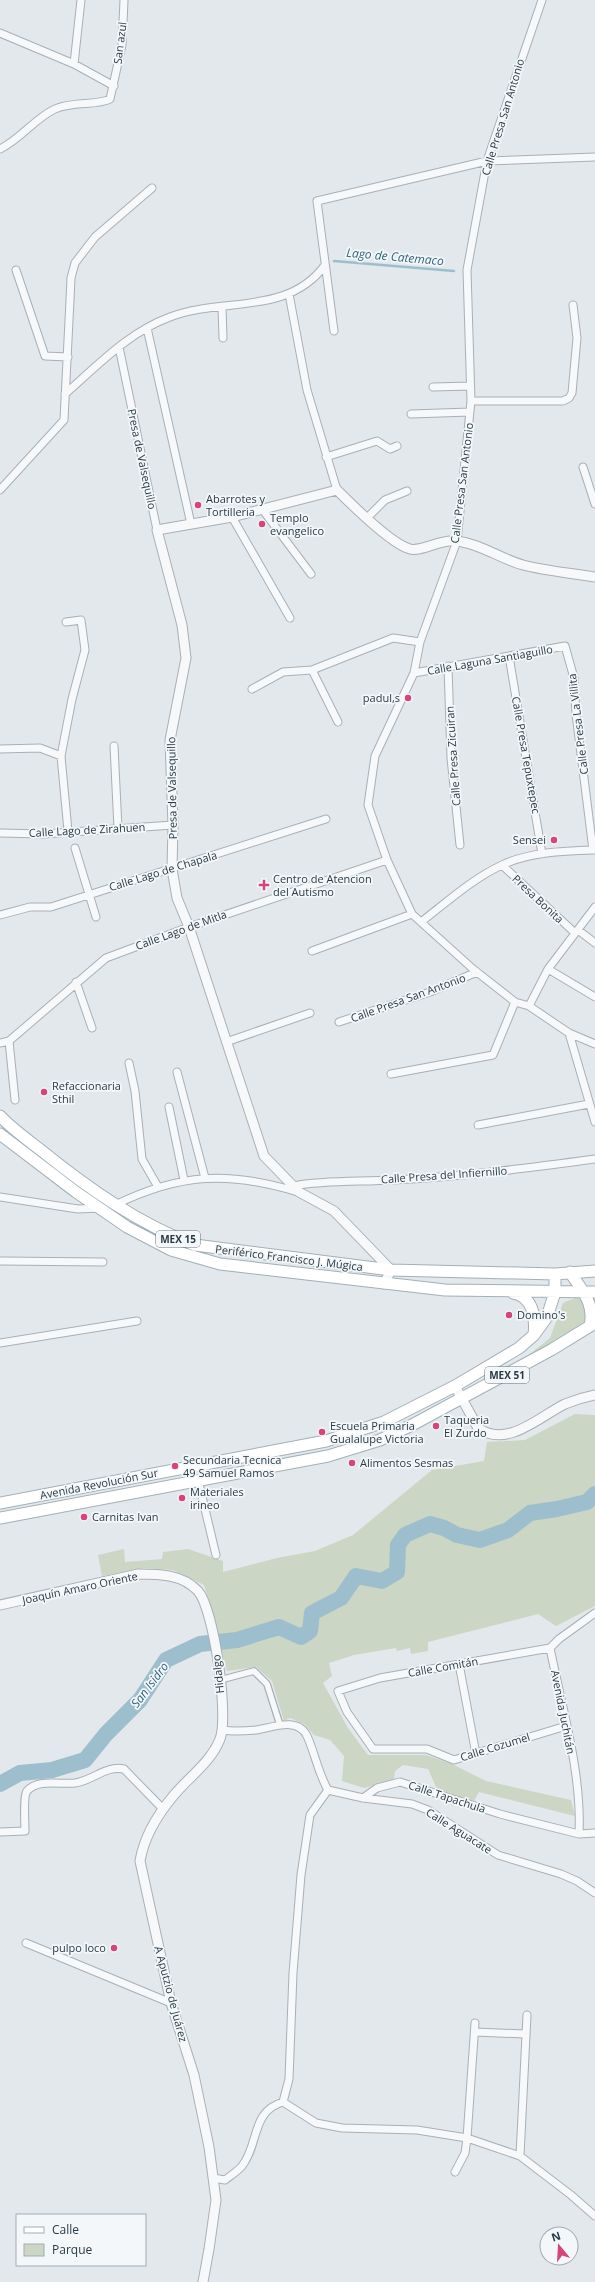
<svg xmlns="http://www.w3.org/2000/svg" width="595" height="2282" font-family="'Open Sans',sans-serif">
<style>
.green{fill:#ccd6c4}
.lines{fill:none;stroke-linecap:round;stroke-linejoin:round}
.stream{stroke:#9dbfcd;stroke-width:2.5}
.river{stroke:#9dbfcd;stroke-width:16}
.pedestrian-casing{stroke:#a8b0b7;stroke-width:8}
.minor-casing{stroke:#a8b0b7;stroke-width:9}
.tertiary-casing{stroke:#a8b0b7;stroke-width:11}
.primary-casing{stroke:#a1b0b8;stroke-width:13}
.pedestrian{stroke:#f6f8f9;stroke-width:5.5}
.minor{stroke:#f6f8f9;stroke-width:7}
.tertiary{stroke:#f6f8f9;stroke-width:9}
.primary{stroke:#fff;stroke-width:11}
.poi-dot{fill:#d5447b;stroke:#f3f7f9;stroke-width:1.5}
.labels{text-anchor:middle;stroke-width:3.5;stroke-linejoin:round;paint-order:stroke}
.shield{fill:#f3f7f9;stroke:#66737b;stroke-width:1}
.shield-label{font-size:10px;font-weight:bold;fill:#2a3a45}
.street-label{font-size:11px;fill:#2a3a45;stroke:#f3f7f9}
.poi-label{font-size:11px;fill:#2a3a45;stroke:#f3f7f9;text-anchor:start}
.water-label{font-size:12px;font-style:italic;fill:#31637b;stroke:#f3f7f9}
</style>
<rect width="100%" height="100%" fill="#e3e8ec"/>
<!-- green -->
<path class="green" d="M595 1297V1319L520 1362 550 1338 563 1303 575 1298Z
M575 1414 595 1415V1606L556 1626 538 1614 428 1642V1651L411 1654 410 1648 397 1651 396 1648 354 1655 329 1663 332 1676 323 1683 348 1728 368 1755H426L452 1764 486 1781 571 1800 575 1816 479 1792 474 1801 437 1789 428 1769 403 1765 395 1771 394 1780 364 1788 342 1781 344 1756 330 1740 314 1735 304 1724 290 1718 284 1721 272 1681 256 1667 227 1671C219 1642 213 1613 204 1585L173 1570 143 1568 102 1576 98 1555 124 1549 125 1562 162 1559 163 1552 188 1549 223 1561V1572L277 1558 315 1551 353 1535 432 1470 484 1461 487 1442 525 1440Z"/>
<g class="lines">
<!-- stream -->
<path class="stream" d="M334 261 454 271"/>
<!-- river -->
<path class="river" d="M0 1784 20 1773 52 1770 85 1760 106 1734 140 1700 166 1660 200 1644 237 1640 279 1627 301 1637 310 1631 312 1613 341 1598 356 1576 382 1581 397 1572 398 1545 405 1535 430 1524 444 1528 457 1535 480 1540 508 1530 530 1513 557 1509 587 1502 595 1494"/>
<defs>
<path id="pedestrian" d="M220 1680 254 1671 267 1684 280 1725"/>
<path id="minor" d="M542 0 487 161 467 270 471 401 457 541 420 642 414 673 375 756 368 805 387 860 412 914 473 969 515 1002 529 1006 569 1033 595 1044
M0 33 74 64 114 86
M74 64 81 0
M0 149C21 139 35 118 55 109 73 101 96 106 110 99L122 45 124 0
M16 270 45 356 68 357
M289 294 307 390 337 490
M222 307 223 338
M147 328 191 524
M334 331 317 201 487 161 595 157
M119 347 157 530
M433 387 470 386
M65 394C98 365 129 332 170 317 222 297 288 316 325 265
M471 401H563L569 398 572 393 577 338 573 305
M411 414 470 412
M326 457 377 441 390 449 397 446
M583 467 595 504
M0 490 64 420 70 300 71 278 75 263 95 237 152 188
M262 509 311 574
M232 517 290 618
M367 518 385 500 407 491
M66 622 81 620 85 650 72 699 61 756 68 831
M509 656 542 854
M448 666 451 758 460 845
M312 670 338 722
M414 673 565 646 574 678 576 714 593 850
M252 689 283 672 312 670 393 638 420 642
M114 746 118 828
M0 749 40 748 61 756
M0 833 43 834 173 825
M75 848 96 917
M502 865 575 933
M0 915 30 907H51L326 819
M421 922C447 902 472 879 502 865 529 852 565 851 595 850
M578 930 595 943
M312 951 412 914
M548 969 595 997
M76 982 92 1028
M529 1006 548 969 595 907
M339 1022 430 992 477 972
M569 1033 595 1122
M9 1041 15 1100
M226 1042 310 1013
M0 1043 9 1041 106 958 189 927 387 860
M129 1063 135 1091 142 1159 158 1187
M177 1072 205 1178
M391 1074 493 1055 515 1002
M169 1107 184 1180
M478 1125 589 1104
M293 1186C326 1180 359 1182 393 1180 460 1177 528 1168 595 1159
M0 1197 78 1209 100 1208
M115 1205C180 1173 229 1171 298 1192
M0 1261 103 1262
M0 1343 137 1321
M198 1480 216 1555
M550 1648 380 1678 338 1691 347 1712 373 1749H427L454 1760 566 1726
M550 1648C562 1708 582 1773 579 1834
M550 1648 559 1639 595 1613
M459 1664 476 1754
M223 1730C234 1732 245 1731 256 1730 271 1728 298 1716 307 1736 315 1753 318 1773 328 1790L363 1798 412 1804 428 1810 498 1855 561 1874 577 1881 595 1893
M363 1798 377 1788 400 1782 500 1814 579 1834 595 1833
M0 1832 25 1831C25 1823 23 1796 27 1791 38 1778 62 1785 75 1783 92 1781 106 1765 124 1769L163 1809
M26 1943 171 2003
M475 2032 525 2034
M283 2102 316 2123 342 2128 417 2130 467 2138 520 2156 571 2195 595 2216
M520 2156 527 2015
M455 2172 465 2153 467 2138 475 2023
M213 2178 225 2180C230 2176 238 2171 242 2166 259 2145 251 2111 283 2102L289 2079 293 1973 301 1875 310 1815 328 1790"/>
<path id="tertiary" d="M384 1284 391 1270 334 1211 299 1192 264 1156 189 927 177 898 172 869 173 825 170 740 186 658 182 625 157 530 232 517 337 490C352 505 391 544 410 549 422 552 440 539 457 541 481 544 501 559 523 565 546 571 571 573 595 577
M455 1386 478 1428C507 1449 540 1416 565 1404 575 1400 585 1397 595 1395
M0 1605 138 1574C159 1574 182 1574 198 1591 214 1609 229 1716 220 1739 211 1762 190 1776 174 1795 158 1814 144 1837 140 1861L171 2003 194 2075 209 2147 216 2200 209 2249 203 2282"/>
<path id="primary" d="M0 1116C12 1129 28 1140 42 1151 89 1189 139 1224 195 1245L391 1270 555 1274 595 1271
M0 1134 76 1192 127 1227 171 1250 220 1264 445 1290 595 1292
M570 1272C582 1291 595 1303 590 1326
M513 1293C533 1296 536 1318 534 1335
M0 1503 326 1441 384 1422 455 1386 519 1348 534 1335 547 1317 555 1292V1274
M0 1518 328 1456 380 1440 412 1425 551 1350 595 1323"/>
</defs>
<!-- pedestrian casing -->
<use href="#pedestrian" class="pedestrian-casing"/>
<!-- minor casing -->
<use href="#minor" class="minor-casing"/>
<!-- tertiary casing -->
<use href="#tertiary" class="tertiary-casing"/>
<!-- primary casing -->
<use href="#primary" class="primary-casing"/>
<!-- pedestrian -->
<use href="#pedestrian" class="pedestrian"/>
<!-- minor -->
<use href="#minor" class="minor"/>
<!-- tertiary -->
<use href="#tertiary" class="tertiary"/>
<!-- primary -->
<use href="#primary" class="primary"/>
</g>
<!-- markers -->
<g class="poi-dot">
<circle cx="198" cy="505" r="4"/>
<circle cx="262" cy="524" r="4"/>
<circle cx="408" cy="698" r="4"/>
<circle cx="554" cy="840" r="4"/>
<path d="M262 879h4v4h4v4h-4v4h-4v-4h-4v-4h4z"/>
<circle cx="44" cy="1092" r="4"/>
<circle cx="509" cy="1315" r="4"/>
<circle cx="436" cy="1426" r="4"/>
<circle cx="322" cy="1432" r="4"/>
<circle cx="352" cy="1463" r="4"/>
<circle cx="175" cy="1466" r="4"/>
<circle cx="182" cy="1498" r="4"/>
<circle cx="84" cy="1517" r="4"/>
<circle cx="114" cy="1948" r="4"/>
</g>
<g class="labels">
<!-- shield labels -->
<g class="shield">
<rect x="156" y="1231" width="44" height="16" rx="3"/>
<rect x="485" y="1367" width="44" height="16" rx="3"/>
</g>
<g class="shield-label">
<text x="178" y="1243">MEX 15</text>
<text x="507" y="1379">MEX 51</text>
</g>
<!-- street labels -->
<g class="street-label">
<text transform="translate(120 43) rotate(-83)" y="4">San azul</text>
<text transform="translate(503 117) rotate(-73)" y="4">Calle Presa San Antonio</text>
<text transform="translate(142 459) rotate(78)" y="4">Presa de Valsequillo</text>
<text transform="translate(462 483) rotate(-83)" y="4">Calle Presa San Antonio</text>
<text transform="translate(490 660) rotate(-10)" y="4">Calle Laguna Santiaguillo</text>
<text transform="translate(578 724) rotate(-97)" y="4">Calle Presa La Villita</text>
<text transform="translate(526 755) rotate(80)" y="4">Calle Presa Tepuxtepec</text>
<text transform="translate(453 756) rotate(-94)" y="4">Calle Presa Zicuiran</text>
<text transform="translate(172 788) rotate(-91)" y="4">Presa de Valsequillo</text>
<text transform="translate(87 830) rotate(-3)" y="4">Calle Lago de Zirahuen</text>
<text transform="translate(163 871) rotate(-17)" y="4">Calle Lago de Chapala</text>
<text transform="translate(538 899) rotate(43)" y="4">Presa Bonita</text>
<text transform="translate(181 930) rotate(-20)" y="4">Calle Lago de Mitla</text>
<text transform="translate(408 998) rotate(-20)" y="4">Calle Presa San Antonio</text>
<text transform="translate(444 1175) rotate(-4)" y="4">Calle Presa del Infiernillo</text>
<text transform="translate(289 1258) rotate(7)" y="4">Periférico Francisco J. Múgica</text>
<text transform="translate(99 1484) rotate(-11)" y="4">Avenida Revolución Sur</text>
<text transform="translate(80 1588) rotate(-12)" y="4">Joaquín Amaro Oriente</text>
<text transform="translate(443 1667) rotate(-10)" y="4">Calle Comitán</text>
<text transform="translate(218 1674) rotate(-96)" y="4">Hidalgo</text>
<text transform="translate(563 1712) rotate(79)" y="4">Avenida Juchitán</text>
<text transform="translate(495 1747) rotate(-17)" y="4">Calle Cozumel</text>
<text transform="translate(447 1797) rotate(18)" y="4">Calle Tapachula</text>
<text transform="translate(459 1831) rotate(32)" y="4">Calle Aguacate</text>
<text transform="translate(171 1994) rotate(75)" y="4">A Aputzio de Juárez</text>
</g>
<!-- poi labels -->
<g class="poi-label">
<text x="206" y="503">Abarrotes y<tspan x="206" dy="13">Tortilleria</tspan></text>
<text x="270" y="522">Templo<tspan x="270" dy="13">evangelico</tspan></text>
<text x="400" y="702" text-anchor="end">padul,s</text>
<text x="546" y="844" text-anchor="end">Sensei</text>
<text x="273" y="883">Centro de Atencion<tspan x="273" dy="13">del Autismo</tspan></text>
<text x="52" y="1090">Refaccionaria<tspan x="52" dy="13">Sthil</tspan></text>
<text x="517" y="1319">Domino's</text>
<text x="444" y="1424">Taqueria<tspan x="444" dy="13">El Zurdo</tspan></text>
<text x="330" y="1430">Escuela Primaria<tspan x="330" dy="13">Gualalupe Victoria</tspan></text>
<text x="183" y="1464">Secundaria Tecnica<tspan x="183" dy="13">49 Samuel Ramos</tspan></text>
<text x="360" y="1467">Alimentos Sesmas</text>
<text x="190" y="1496">Materiales<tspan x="190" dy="13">irineo</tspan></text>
<text x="92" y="1521">Carnitas Ivan</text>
<text x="106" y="1952" text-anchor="end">pulpo loco</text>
</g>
<!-- water labels -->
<g class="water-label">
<text transform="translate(395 257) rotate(5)" y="4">Lago de Catemaco</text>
<text transform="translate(150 1685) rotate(-53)" y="4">San Isidro</text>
</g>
</g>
<!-- legend -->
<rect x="16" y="2214" width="130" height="52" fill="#f3f7f9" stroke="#a3abb1"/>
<rect x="24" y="2227" width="20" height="6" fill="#ffffff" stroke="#a3abb1"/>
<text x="52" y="2234" font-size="12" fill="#2a3a45">Calle</text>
<rect x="24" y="2244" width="20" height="12" fill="#ccd6c4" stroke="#a3abb1"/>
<text x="52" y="2254" font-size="12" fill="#2a3a45">Parque</text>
<!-- north arrow -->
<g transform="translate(559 2246) rotate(342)"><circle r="19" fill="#f3f7f9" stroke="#a3abb1"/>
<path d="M0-3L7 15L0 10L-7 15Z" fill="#d5447b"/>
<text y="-6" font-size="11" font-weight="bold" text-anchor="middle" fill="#2a3a45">N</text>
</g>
</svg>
